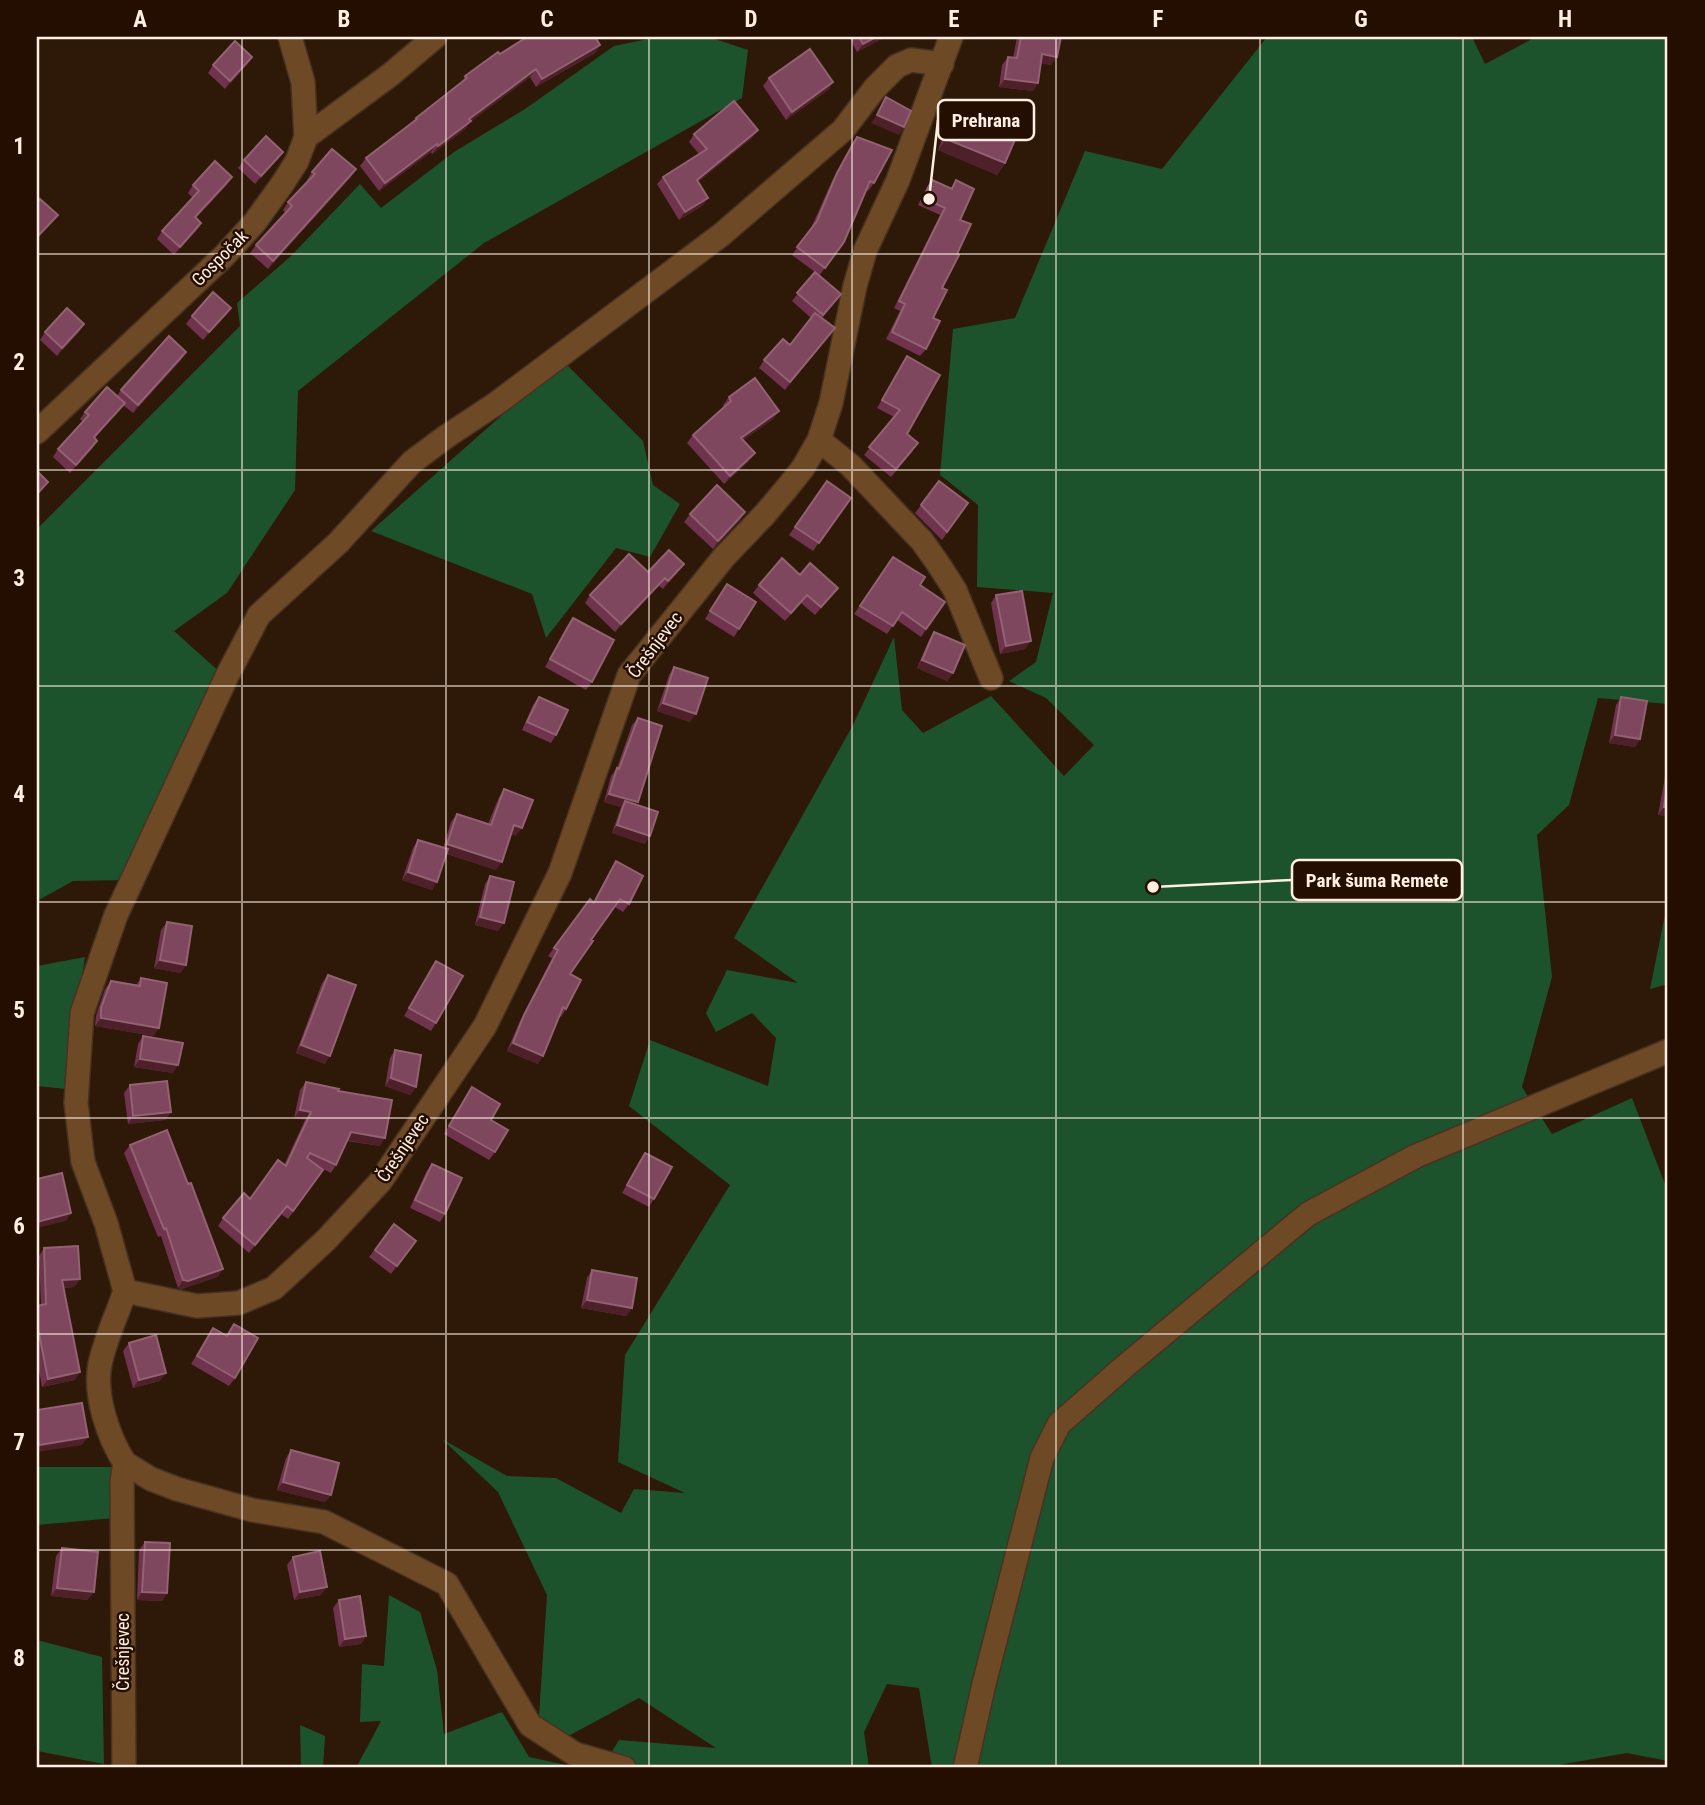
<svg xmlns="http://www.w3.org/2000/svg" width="1705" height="1805" font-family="'Roboto Condensed',sans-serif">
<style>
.green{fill:#1d532c}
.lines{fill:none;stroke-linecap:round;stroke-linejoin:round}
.minor-casing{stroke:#473221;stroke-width:26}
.minor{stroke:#6e4926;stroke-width:23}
.wall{fill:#6f334d}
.shaded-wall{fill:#4e202a}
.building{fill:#7e475d;stroke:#926172;stroke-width:2}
.grid{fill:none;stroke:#feeee3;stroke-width:2;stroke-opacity:0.55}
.labels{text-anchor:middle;stroke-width:5;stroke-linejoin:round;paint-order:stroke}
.street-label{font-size:18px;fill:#feeee3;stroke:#240e01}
.leader{fill:none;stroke:#feeee3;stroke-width:2.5}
.callout-dot{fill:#feeee3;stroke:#240e01;stroke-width:2.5}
.callout{fill:#240e01;stroke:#feeee3;stroke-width:2.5}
.callout-label{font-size:19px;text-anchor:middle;font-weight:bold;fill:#feeee3}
.neatline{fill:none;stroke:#feeee3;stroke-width:2.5}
.grid-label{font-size:23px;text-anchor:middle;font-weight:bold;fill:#feeee3}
</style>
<rect width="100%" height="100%" fill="#2e1807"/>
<!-- green -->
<path class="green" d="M658 37H709L748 50 742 98 484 243 298 391 295 490 227 593 174 631 222 674 123 880 73 881 37 901V529L240 326 237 303 290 257 360 184 381 208 454 152 525 109 614 46Z
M1267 37H1472L1485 64 1536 37H1668V704L1598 698 1569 805 1537 835 1552 977 1522 1087 1552 1134 1632 1098 1668 1192V1761L1627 1753 1541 1768H932L919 1688 887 1684 864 1732 869 1768H602L619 1740 716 1748 639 1698 559 1741 538 1731 547 1595 498 1492 442 1439 507 1476 556 1478 621 1513 634 1489 685 1493 618 1462 625 1355 730 1185 629 1106 650 1040 768 1086 776 1038 752 1013 716 1032 706 1013 727 970 798 983 734 938 853 725 894 637 902 710 923 733 991 696 1064 776 1094 745 1046 698 1009 681 1036 662 1053 593 977 587 978 505 940 475 953 329 1015 318 1085 151 1162 169Z
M563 361 643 441 653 485 680 504 650 557 616 548 546 638 532 594 371 531Z
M1668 884V984L1650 989 1667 905Z
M85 957 66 1089 37 1086V966Z
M37 1467H114V1518L37 1525Z
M389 1595 420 1612 437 1670 444 1734 502 1712 529 1757 580 1768H356L381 1721 360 1722 362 1664 384 1666Z
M37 1640 102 1657 104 1764 37 1751Z
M300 1725 325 1736 323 1768H301Z"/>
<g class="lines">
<defs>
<path id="minor" d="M306 137 390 75 435 37
M37 432 224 256 255 222 283 183 297 161 306 137 303 82 290 37
M819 440 850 465 922 541 939 565 955 590 991 678
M125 1291 106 1223 83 1162 76 1103 82 1013 116 915 227 676 259 615 338 543 412 462 447 436 497 403 721 235 843 130 875 88 897 66 911 60 942 64
M125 1291 197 1306 239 1303 274 1288 326 1240 380 1182 485 1026 560 873 629 675 724 557 765 514 787 488 803 468 819 440 831 403 855 286 865 251 898 180 951 37
M125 1463 151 1479 177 1489 252 1510 324 1522 447 1584 530 1725 575 1754 624 1768
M124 1768 122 1481 125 1463C108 1437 94 1395 100 1364 105 1340 117 1315 125 1291
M965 1768 984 1684 1042 1458 1059 1424 1124 1367 1308 1214 1416 1156 1668 1051"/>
</defs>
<!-- minor casing -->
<use href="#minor" class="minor-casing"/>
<!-- minor -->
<use href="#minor" class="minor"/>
</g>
<!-- wall -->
<path class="wall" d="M849 37H885L857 52Z
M1017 37H1061L1051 65 1041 63 1038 83 1033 91 999 87 1002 65 1008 57 1013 58Z
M600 45 595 53 536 87 530 77 470 122 465 129 432 154 431 152 379 191 360 166 366 158 413 123 416 118 462 82 465 76 500 54Z
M252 57 247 65 225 89 208 73 213 65Z
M769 78 833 82 828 90 786 120 763 86Z
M960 105 1005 163 997 175 938 150 951 117Z
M694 134 752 138 698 182 708 198 702 206 679 220 657 184 663 177 699 154 689 142Z
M857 137 874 183 868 191 866 190 844 242 819 276 835 302 822 318 835 328 785 390 759 368 764 360 790 345 811 318 792 301 815 272 792 255 811 228 832 181 851 145Z
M283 152 277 160 255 184 238 168 244 160Z
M356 169 351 177 268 269 250 253 256 245 285 213 283 210 288 202 308 181 307 180 312 172Z
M932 180 951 188 956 180 960 220 926 349 920 356 886 339 900 311 894 308 940 215 918 205 927 187Z
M193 185H227L196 218 201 223 196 231 174 255 157 239 162 231 193 198 188 193Z
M192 316H225L203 340 186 324Z
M45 332H79L57 356 40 340Z
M186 352 181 360 133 413 123 405 95 438 97 441 92 449 70 473 53 457 58 449 83 422 80 419 85 412 117 396 121 390Z
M907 356V434L913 451 891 477 864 455 894 417 877 408Z
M729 397 779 411 773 419 743 440 749 461 724 484 687 443 693 435 724 407 723 405Z
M827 481 851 498 813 551 789 535Z
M939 481 968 503 942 540 915 513Z
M690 514 740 520 713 549 684 522Z
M893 557 920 585 945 602 921 637 897 620 887 634 854 614Z
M684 564 678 572 663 589 659 586 615 632 585 603 590 595 648 572Z
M800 575 838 588 815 615 801 603 785 621 753 593 759 585Z
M727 584 739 629 734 637 705 619Z
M996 595 1025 649 1000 654 991 603Z
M573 618 592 682 586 690 545 667 567 626Z
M934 632 953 673 947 681 917 668 929 640Z
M674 667 690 722 657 711 669 675Z
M539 697 556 735 551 743 522 730 533 705Z
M1621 697 1640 739 1635 747 1609 743 1616 705Z
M638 718 636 804 645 844 612 833 621 807 604 802 611 776 617 768 632 725Z
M1668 771V816L1658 815 1665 777Z
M504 789 516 836 511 834 496 870 447 854 432 890 402 880 413 848 418 840 443 848 451 822 457 814 488 824 499 797Z
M616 861 629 904 623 912 615 907 591 940 570 974 566 1009 561 1017 560 1016 538 1064 507 1051 519 1023 552 958 548 956 590 899 593 902 611 869Z
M490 876 498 931 475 925 485 884Z
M167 922 186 965 180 973 154 968 161 930Z
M436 961V1023L431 1031 404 1016Z
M328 975 325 1064 296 1053 322 983Z
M141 978 154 1036 95 1026 96 1016 105 989 111 981 136 985Z
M143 1036 173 1073 134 1067 138 1044Z
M395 1050 416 1087 410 1095 385 1086 390 1058Z
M306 1082 338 1091 380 1146 347 1141 336 1165 331 1173 321 1168 323 1170 288 1219 281 1214 249 1253 218 1226 223 1218 250 1199 284 1165 305 1120 294 1118 300 1090Z
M130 1085 171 1112 165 1120 128 1124 124 1093Z
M472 1087 491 1120 495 1152 489 1160 444 1134Z
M130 1145 188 1184 223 1269 217 1277 182 1289 178 1288 161 1236 158 1237 124 1153Z
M645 1153 654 1199 649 1207 622 1193Z
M432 1164 445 1214 440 1222 410 1208 426 1172Z
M394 1224 416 1241 391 1274 369 1257Z
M44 1248 80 1279 74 1287 63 1288 75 1380 42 1387 37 1359V1306L41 1305 39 1256Z
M592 1270 632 1308 626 1316 581 1308 587 1278Z
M234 1324 235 1378 229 1386 191 1364 213 1328 227 1336Z
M129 1343 160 1381 133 1388 123 1351Z
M291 1450 331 1495 325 1502 277 1490 286 1458Z
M145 1542 167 1593 162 1601 137 1600 139 1550Z
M62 1548 88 1600 51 1596 56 1556Z
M293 1557 321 1595 294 1600 287 1565Z
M339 1600 366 1636 361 1644 339 1647 333 1608Z"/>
<!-- shaded-wall -->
<path class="shaded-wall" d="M876 37H885L857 52 863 44Z
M600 45 595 53 536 87 542 79Z
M1042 54 1057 57 1051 65 1036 62Z
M252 57 247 65 225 89 230 81Z
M536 69 530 77 470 122 465 129 432 154 438 146 469 119Z
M1005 79 1038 83 1033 91 999 87Z
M833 82 828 90 786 120 792 112Z
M877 115 904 127 899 135 871 123Z
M758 130 752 138 691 188 697 180Z
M946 139 1005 163 997 175 938 150Z
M437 144 431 152 379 191 385 183Z
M283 152 277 160 255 184 261 176Z
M356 169 351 177 268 269 273 261Z
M232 177 227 185 189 225 195 217Z
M708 198 702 206 679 220 685 212Z
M58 215 52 223 37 239V237Z
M201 223 196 231 174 255 180 247Z
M231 308 225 316 203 340 209 332Z
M84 324 79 332 57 356 62 348Z
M835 328 829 336 785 390 790 382Z
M186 352 181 360 133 413 138 405Z
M125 403 119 411 88 445 94 437Z
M779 411 773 419 736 446 741 438Z
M97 441 92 449 70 473 76 465Z
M755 453 749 461 724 484 730 476Z
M745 512 740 520 713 549 718 541Z
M684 564 678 572 663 589 668 581Z
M665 578 659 586 615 632 621 624Z
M1031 641 1025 649 1000 654 1006 646Z
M922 660 953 673 947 681 917 668Z
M663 703 696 714 690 722 657 711Z
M1615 735 1640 739 1635 747 1609 743Z
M609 794 638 802 632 810 625 801 621 807 604 802Z
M1664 807H1668V816L1658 815Z
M514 825 522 828 516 836 508 833Z
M617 825 650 836 645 844 612 833Z
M447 844 502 862 496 870 442 852Z
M408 872 437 882 432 890 402 880Z
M480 917 504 923 498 931 475 925Z
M160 960 186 965 180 973 154 968Z
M101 1018 159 1028 154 1036 95 1026Z
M513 1043 543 1056 538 1064 507 1051Z
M301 1045 330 1056 325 1064 296 1053Z
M140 1059 178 1065 173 1073 134 1067Z
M391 1078 416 1087 410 1095 385 1086Z
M300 1110 311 1112 305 1120 294 1118Z
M171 1112 165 1120 128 1124 133 1116Z
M351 1132 385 1138 380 1146 346 1140Z
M287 1206 281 1214 249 1253 255 1245Z
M71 1213 66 1221 37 1228V1222Z
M223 1269 217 1277 182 1289 178 1288 183 1280Z
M80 1279 74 1287 56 1288 62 1280Z
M587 1300 632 1308 626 1316 581 1308Z
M80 1372 75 1380 42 1387 48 1379Z
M166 1373 160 1381 133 1388 139 1380Z
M88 1437 82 1445 37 1452V1448L39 1445Z
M283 1482 331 1495 325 1502 277 1490Z
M327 1587 321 1595 294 1600 300 1592Z
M57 1588 94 1592 88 1600 51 1596Z
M142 1592 167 1593 162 1601 137 1600Z
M366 1636 361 1644 339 1647 345 1639Z"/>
<!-- building -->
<path class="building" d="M527 37H595L600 45 542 79 536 69 469 119 471 121 438 146 437 144 385 183 366 158 417 119 416 118 467 78 465 76 498 52 500 54Z
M859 37H876L863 44Z
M1021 37H1061L1057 57 1042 54 1038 83 1005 79 1008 57 1017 58Z
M235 41 252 57 230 81 213 65Z
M810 49 833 82 792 112 769 78Z
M886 97 911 111 904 127 877 115Z
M734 101 758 130 697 180 708 198 685 212 663 177 707 149 694 134Z
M960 105 1019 130 1005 163 946 139Z
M266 136 283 152 261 176 244 160Z
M857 137 892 150 874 183 870 181 844 242 825 268 797 247 817 221 837 173Z
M332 149 356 169 273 261 256 245 292 206 288 202 315 174 312 172Z
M215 161 232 177 195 217 201 223 180 247 162 231 199 191 193 185Z
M932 180 952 189 956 180 974 189 960 220 971 224 957 254 959 255 942 288 947 290 933 318 940 321 926 349 892 332 905 304 899 301 945 208 923 198Z
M40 199 58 215 37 237V203Z
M815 272 841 294 823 315 797 293Z
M213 292 231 308 209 332 192 316Z
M67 308 84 324 62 348 45 332Z
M815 313 835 328 790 382 764 360 783 339 790 345Z
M169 336 186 352 138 405 121 390Z
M907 356 940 375 907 434 918 443 896 469 869 447 900 410 882 400Z
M755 378 779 411 741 438 755 453 730 476 693 435 731 401 729 397Z
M107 387 125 403 94 437 97 441 76 465 58 449 89 415 85 412Z
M37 471 48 482 37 494Z
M827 481 851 498 819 543 795 527Z
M939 481 968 503 947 532 921 505Z
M717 485 745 512 718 541 690 514Z
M669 550 684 564 668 581 665 578 621 624 590 595 629 554 648 572Z
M893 557 925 577 920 585 945 602 926 629 902 612 893 626 860 606Z
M782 558 800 575 810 563 838 588 821 607 807 595 791 613 759 585Z
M727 584 756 602 739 629 710 611Z
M1022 591 1031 641 1006 646 996 595Z
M573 618 614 640 592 682 550 659Z
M934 632 965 645 953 673 922 660Z
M674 667 708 678 696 714 663 703Z
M539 697 568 710 556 735 527 722Z
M1621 697 1647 701 1640 739 1615 735Z
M638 718 662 726 638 802 609 794 617 768 619 769Z
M1668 780V807H1664Z
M504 789 533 800 522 828 514 825 502 862 447 844 457 814 491 825Z
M625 801 658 812 650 836 617 825Z
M418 840 448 849 437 882 408 872Z
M616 861 643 876 629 904 620 899 591 940 593 941 570 974 581 980 566 1009 563 1007 543 1056 513 1043 524 1015 558 950 554 948 590 899 594 903Z
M490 876 514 882 504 923 480 917Z
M167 922 192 926 186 965 160 960Z
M436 961 463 976 436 1023 409 1008Z
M328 975 356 985 330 1056 301 1045Z
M141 978 167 983 159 1028 101 1018V1008L111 981 140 986Z
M143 1036 183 1043 178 1065 140 1059Z
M395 1050 421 1055 416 1087 391 1078Z
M167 1081 171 1112 133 1116 130 1085Z
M306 1082 339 1089 338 1091 392 1100 385 1138 351 1132 336 1165 310 1153 307 1158 323 1170 293 1211 287 1206 255 1245 223 1218 244 1193 250 1199 278 1160 286 1166 311 1112 300 1110Z
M472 1087 500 1104 491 1120 508 1130 495 1152 449 1126Z
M167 1130 188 1184 191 1183 223 1269 188 1281 183 1280 166 1228 164 1229 130 1145Z
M645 1153 672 1167 654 1199 627 1185Z
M432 1164 462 1178 445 1214 415 1200Z
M62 1173 71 1213 37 1222V1179Z
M394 1224 416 1241 397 1266 375 1250Z
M78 1246 80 1279 62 1280 80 1372 48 1379 37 1323V1306L46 1304 44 1248Z
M592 1270 637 1278 632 1308 587 1300Z
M234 1324 258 1338 235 1378 197 1356 213 1328 227 1336Z
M156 1335 166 1373 139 1380 129 1343Z
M82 1403 88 1437 39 1445 37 1431V1410Z
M291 1450 339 1463 331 1495 283 1482Z
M145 1542 170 1543 167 1593 142 1592Z
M62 1548 98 1552 94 1592 57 1588Z
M320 1551 327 1587 300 1592 293 1557Z
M360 1596 366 1636 345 1639 339 1600Z"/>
<!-- grid -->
<path class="grid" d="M242 37V1768M446 37V1768M649 37V1768M852 37V1768M1056 37V1768M1260 37V1768M1463 37V1768M37 254H1668M37 470H1668M37 686H1668M37 902H1668M37 1118H1668M37 1334H1668M37 1550H1668"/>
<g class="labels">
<!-- street labels -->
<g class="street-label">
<text transform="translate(220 258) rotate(-45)" y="6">Gospočak</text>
<text transform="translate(655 645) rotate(-53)" y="6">Črešnjevec</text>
<text transform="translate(403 1148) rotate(-56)" y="6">Črešnjevec</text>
<text transform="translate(123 1652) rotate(-90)" y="6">Črešnjevec</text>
</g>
</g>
<!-- callouts -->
<path class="leader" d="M929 199L938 120M1153 887L1292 880"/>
<g class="callout-dot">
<circle cx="929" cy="199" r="7"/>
<circle cx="1153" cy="887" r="7"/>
</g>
<g class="callout">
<rect x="938" y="100" width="96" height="40" rx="7"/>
<rect x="1292" y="860" width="170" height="40" rx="7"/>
</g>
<g class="callout-label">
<text x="986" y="127">Prehrana</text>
<text x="1377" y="887">Park šuma Remete</text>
</g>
<!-- border -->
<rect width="1705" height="1805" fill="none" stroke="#240e01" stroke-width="77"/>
<rect x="38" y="38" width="1628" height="1728" class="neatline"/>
<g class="grid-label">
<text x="140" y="27">A</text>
<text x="344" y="27">B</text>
<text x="547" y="27">C</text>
<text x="751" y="27">D</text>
<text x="954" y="27">E</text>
<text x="1158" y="27">F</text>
<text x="1361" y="27">G</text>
<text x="1565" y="27">H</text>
<text x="19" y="154">1</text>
<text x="19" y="370">2</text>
<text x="19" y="586">3</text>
<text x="19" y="802">4</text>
<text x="19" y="1018">5</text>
<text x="19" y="1234">6</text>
<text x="19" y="1450">7</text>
<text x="19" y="1666">8</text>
</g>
</svg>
